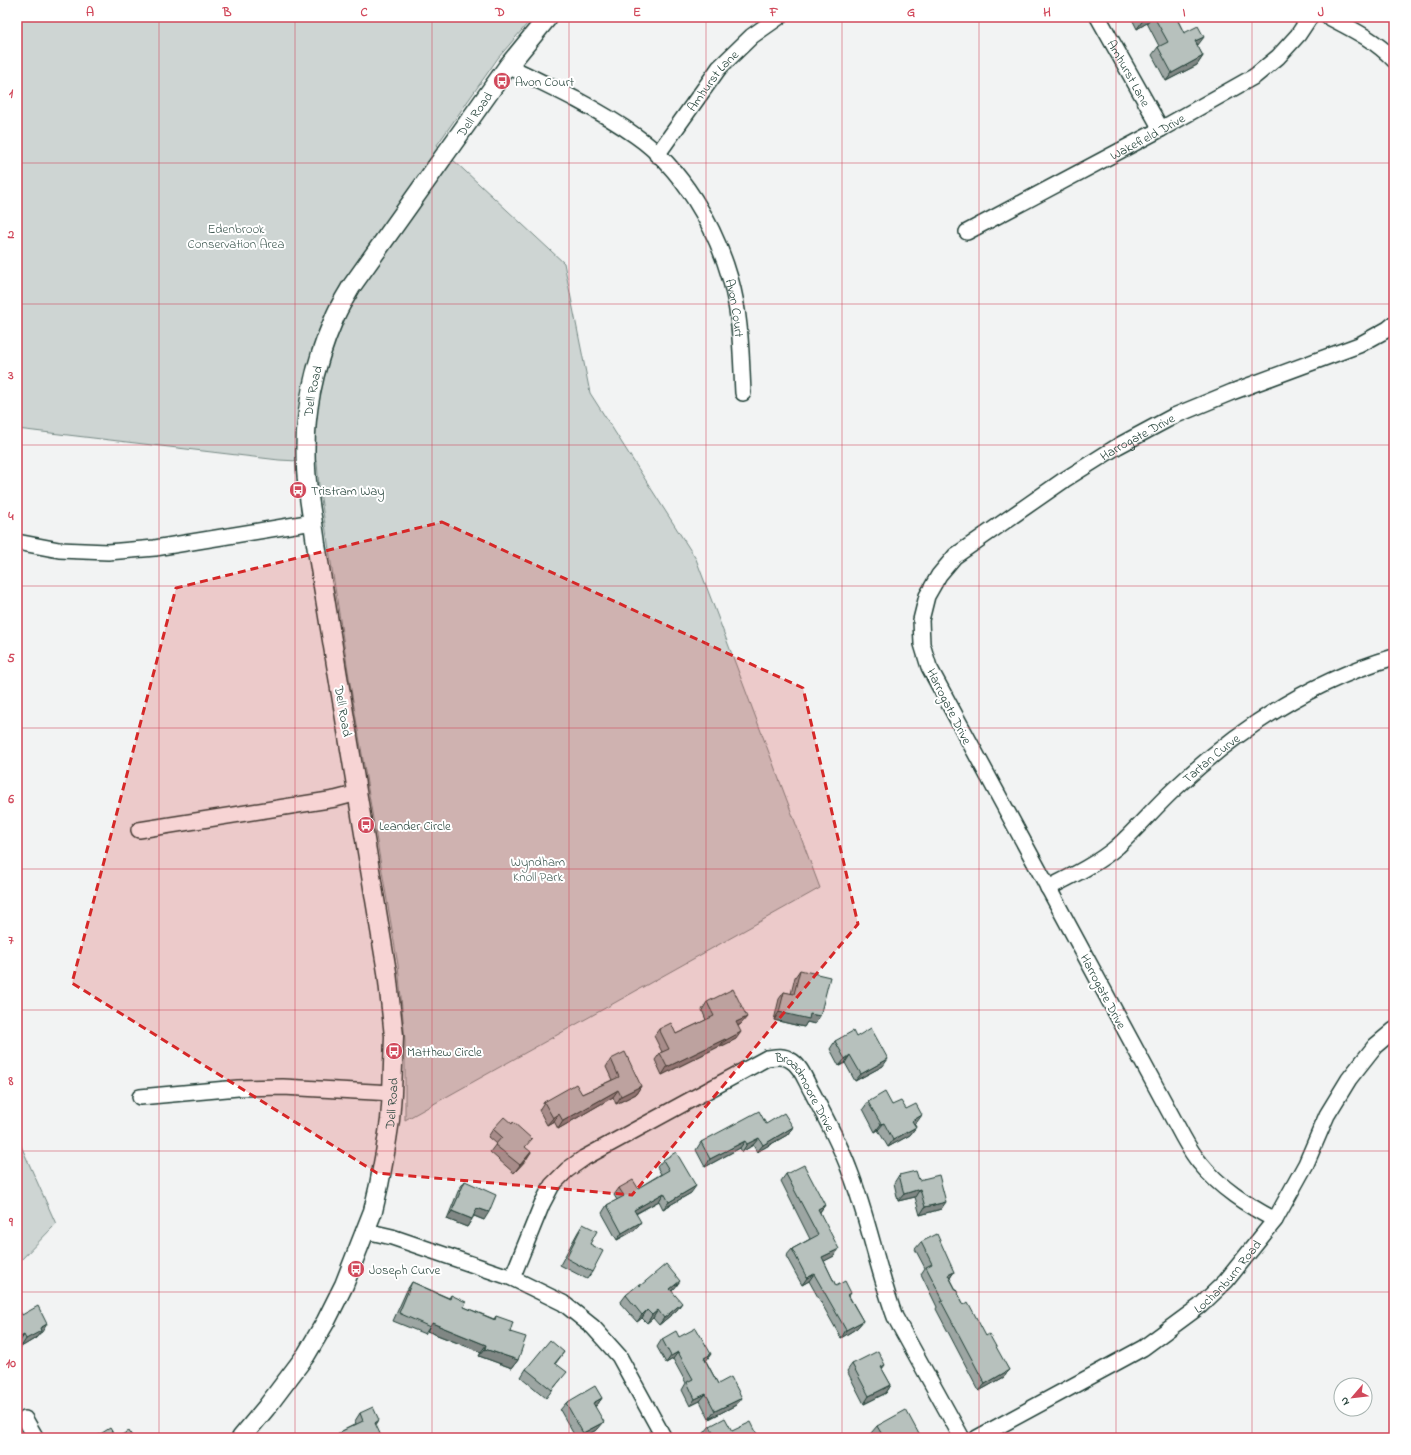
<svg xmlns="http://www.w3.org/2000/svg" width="1411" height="1455" font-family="'Indie Flower',sans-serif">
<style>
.green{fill:#ced5d3;stroke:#768984}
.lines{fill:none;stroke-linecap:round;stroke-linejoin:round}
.minor-casing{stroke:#1f3d34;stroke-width:18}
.tertiary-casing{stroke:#1f3d34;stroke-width:21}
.minor{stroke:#fff;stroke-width:15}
.tertiary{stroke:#fff;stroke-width:18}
.wall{fill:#9da6a3;stroke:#1f3d34}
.shaded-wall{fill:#808784;stroke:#1f3d34}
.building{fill:#b7c1bd;stroke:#1f3d34}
.marked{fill:#d62828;fill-opacity:0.2;stroke:#d62828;stroke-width:3;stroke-dasharray:8 5;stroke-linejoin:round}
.grid{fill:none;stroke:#d1495b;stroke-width:1;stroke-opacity:0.55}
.labels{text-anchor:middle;stroke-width:4;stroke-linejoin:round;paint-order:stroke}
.street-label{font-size:13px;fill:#1f3d34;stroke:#fff}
.poi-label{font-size:13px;fill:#1f3d34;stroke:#fff;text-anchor:start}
.park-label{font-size:13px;fill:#425b54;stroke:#fff}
.neatline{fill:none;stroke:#d1495b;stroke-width:1.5}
.grid-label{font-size:13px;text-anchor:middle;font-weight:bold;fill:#d1495b}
</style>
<rect width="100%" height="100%" fill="#f2f3f3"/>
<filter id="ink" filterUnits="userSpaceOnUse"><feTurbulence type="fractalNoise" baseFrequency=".025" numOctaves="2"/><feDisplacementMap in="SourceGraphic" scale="8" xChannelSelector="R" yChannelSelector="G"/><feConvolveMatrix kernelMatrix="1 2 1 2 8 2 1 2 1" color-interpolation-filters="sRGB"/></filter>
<g filter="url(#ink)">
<!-- green -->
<path class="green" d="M17 17H533L498 58 437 145 564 263 590 393 696 559 820 888 405 1120V1040L398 965 350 683 319 486 317 462 279 460 17 429Z
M17 1137 56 1224 17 1264Z"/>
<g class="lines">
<defs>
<g id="minor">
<path id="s1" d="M1098 17 1161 129"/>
<path d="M1329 17C1352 29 1375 40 1394 60"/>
<path id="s2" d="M508 66C552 87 597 108 636 136 682 168 715 226 730 278 741 315 741 355 743 393"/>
<path id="s3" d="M657 155 719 68 752 36 779 17"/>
<path id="s4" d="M967 232 1161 129 1255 76 1278 57 1298 35 1310 17"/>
<path d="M17 542 59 550 108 552 155 548 313 522"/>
<path d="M139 830 335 799 358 793"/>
<path id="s5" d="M1048 888C1072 876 1097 864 1118 846 1140 826 1158 803 1180 784 1241 727 1313 681 1394 657"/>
<path d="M140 1097 238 1088 283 1087 392 1093"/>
<path id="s6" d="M1275 1220C1247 1205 1220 1188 1200 1163 1193 1155 1188 1146 1183 1137L929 667 922 644 921 620 927 596 939 575 955 556 1064 480 1118 446 1174 416 1232 392 1359 345 1388 329 1394 324"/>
<path d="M366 1231 392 1237 512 1278 563 1303 593 1327 619 1356 664 1438"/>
<path id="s7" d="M512 1278 542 1204 552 1185 567 1170 584 1158 767 1058C775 1057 783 1055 790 1060 801 1065 806 1082 812 1092 825 1117 839 1142 849 1169 868 1217 877 1268 895 1317L962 1438"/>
<path d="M25 1419 36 1438"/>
<path id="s8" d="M977 1438 1143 1348 1200 1306 1226 1281 1275 1220 1306 1164 1327 1115 1349 1079 1375 1046 1394 1030"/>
</g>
<g id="tertiary">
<path id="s9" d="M241 1438 266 1408 306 1355 326 1321 344 1285 373 1211 379 1185 385 1153 390 1120 392 1093 394 1036 387 972 316 544C313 519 307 493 306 468 303 415 313 368 334 319 338 308 345 298 351 287L508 66 548 17"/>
</g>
</defs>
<!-- minor casing -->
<use href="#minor" class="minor-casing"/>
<!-- tertiary casing -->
<use href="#tertiary" class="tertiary-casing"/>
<!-- minor -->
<use href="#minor" class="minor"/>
<!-- tertiary -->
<use href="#tertiary" class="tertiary"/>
</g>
<!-- wall -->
<path class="wall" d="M1131 17H1176L1184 33 1197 45 1203 56 1197 65 1166 81 1152 55 1158 47 1159 46 1147 23 1137 29Z
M1241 17H1251L1248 21Z
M800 970 815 1024 807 1022 804 1027 774 1020 779 999 784 992 791 994 795 977Z
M707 1002 741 1024 738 1026 736 1039 720 1047V1046L662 1075 655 1060 660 1053 662 1052 654 1036 659 1029 676 1034 706 1020 702 1010Z
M856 1037 883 1066 855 1081 845 1063 839 1066 830 1049 835 1041Z
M611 1059 641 1086 636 1094 616 1104 613 1097 558 1129 554 1121 547 1125 539 1110 544 1102 582 1094 612 1080 606 1067Z
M868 1102 892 1105 906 1109 917 1122 914 1124 916 1127 910 1135 888 1147 878 1130 875 1132 863 1109Z
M766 1124 793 1127 787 1135 757 1152 753 1145 742 1152 740 1148 705 1167 696 1150 701 1142Z
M493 1129 526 1148V1160L514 1173 490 1152 496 1144 488 1137Z
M663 1160 691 1193 663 1209 659 1201 636 1214 635 1230 617 1240 602 1213 607 1205 617 1200 614 1195 619 1188H638L661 1174 657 1167Z
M786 1174 825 1205 820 1212 834 1256 824 1261 836 1286 851 1293 849 1296 863 1321 857 1328 841 1338 809 1281 802 1285 786 1256 792 1249 810 1239 781 1181Z
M899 1175 919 1180 941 1209 920 1215 915 1197 898 1201 894 1183Z
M465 1181 484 1220 474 1216 472 1219 467 1227 447 1219 459 1189Z
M583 1224 590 1244 592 1272 587 1279 560 1265 578 1232Z
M921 1242 954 1272 950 1278 964 1305 1009 1370 1004 1377 979 1391 936 1309 937 1307 921 1274 925 1268 915 1249Z
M412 1282 449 1298 451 1295 464 1307 494 1319 496 1316 510 1332 518 1360 512 1368 479 1356 481 1352 427 1331 425 1334 393 1321 407 1290Z
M640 1286 675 1288 672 1291 677 1310 659 1325 653 1318 647 1323 642 1318 637 1322 620 1303 626 1295Z
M22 1315 42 1332 40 1333 36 1338 21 1347 19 1343Z
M679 1337 706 1361 718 1384 742 1398 736 1405 709 1419 700 1401 690 1406 682 1390 686 1383 673 1359 666 1363 657 1347 662 1339Z
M564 1352 556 1363 561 1379 546 1398 521 1377 526 1369Z
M852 1364 885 1365 882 1369 891 1385 886 1393 864 1404 847 1371Z
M602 1398 597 1405 595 1406 598 1429 582 1438H576L560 1410 566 1403Z
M360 1413 382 1438H336L340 1432 356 1424 355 1421Z
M710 1426 732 1431 759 1438H707L704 1433Z
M877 1426 920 1436 919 1438H874L871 1433Z"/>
<!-- shaded-wall -->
<path class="shaded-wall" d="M1149 17H1151L1147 23 1137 29 1143 20Z
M1204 37 1198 45 1195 41Z
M1203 56 1197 65 1166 81 1172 73Z
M779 1012 810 1014 820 1016 815 1024 807 1022 804 1027 774 1020Z
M747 1017 741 1024 731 1029 736 1022Z
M741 1032 736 1039 720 1047 726 1040Z
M725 1039 720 1046 662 1075 667 1067Z
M850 1055 845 1063 839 1066 845 1059Z
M888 1059 883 1066 855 1081 861 1074Z
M641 1086 636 1094 616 1104 621 1096Z
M618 1090 613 1097 558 1129 563 1121Z
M559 1114 554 1121 547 1125 553 1118Z
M922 1115 917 1122 907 1128 912 1121Z
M884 1123 878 1130 875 1132 881 1124Z
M793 1127 787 1135 757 1152 763 1145Z
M916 1127 910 1135 888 1147 893 1140Z
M759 1138 753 1145 742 1152 747 1144Z
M745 1141 740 1148 705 1167 710 1159Z
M531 1152 526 1160 514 1173 520 1165Z
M696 1186 691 1193 663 1209 669 1202Z
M920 1189 915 1197 898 1201 904 1194Z
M664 1193 659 1201 629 1217 634 1210Z
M946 1202 941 1209 920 1215 925 1207Z
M825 1205 819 1213 818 1209Z
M477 1208 489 1212 484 1220 472 1215Z
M452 1211 472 1219 467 1227 447 1219Z
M641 1222 635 1230 617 1240 622 1233Z
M839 1249 834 1256 817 1265 822 1257Z
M954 1272 949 1279 948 1275Z
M814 1274 809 1281 802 1285 807 1278Z
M680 1281 675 1288 665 1296 670 1289Z
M682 1303 677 1310 659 1325 664 1318Z
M647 1310 642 1318 637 1322 642 1315Z
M658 1310 653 1318 647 1323 652 1315Z
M863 1321 857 1328 841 1338 846 1330Z
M432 1323 486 1345 481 1352 427 1331Z
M47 1324 42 1332 40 1333 36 1338 21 1347 26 1339 40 1328Z
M24 1335 19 1343 17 1344V1339Z
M485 1349 518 1360 512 1368 479 1356Z
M678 1352 673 1359 666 1363 671 1356Z
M711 1354 706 1361 704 1358Z
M1009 1370 1004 1377 979 1391 985 1384Z
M891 1385 886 1393 864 1404 869 1396Z
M706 1394 700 1401 690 1406 695 1399Z
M602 1398 597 1405 588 1410 593 1403Z
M742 1398 736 1405 709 1419 715 1411Z
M379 1420 374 1428 375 1423Z
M604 1422 598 1429 582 1438H579L583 1433Z"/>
<!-- building -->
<path class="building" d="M1141 17H1149L1143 20Z
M1154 17H1176L1184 33 1198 26 1204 37 1195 41 1203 56 1172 73 1158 47 1168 42Z
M800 970 830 977 820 1016 810 1014 809 1019 779 1012 784 992 794 994Z
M733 989 747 1017 736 1022 741 1032 726 1040 725 1039 667 1067 660 1053 669 1049 659 1029 671 1023 676 1034 714 1016 707 1002Z
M871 1028 888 1059 861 1074 850 1055 845 1059 835 1041 853 1031 856 1037Z
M625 1052 641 1086 621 1096 618 1090 563 1121 559 1114 553 1118 544 1102 576 1084 582 1094 619 1077 611 1059Z
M885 1092 892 1105 901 1101 906 1109 916 1104 922 1115 912 1121 916 1127 893 1140 884 1123 881 1124 868 1102Z
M759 1111 766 1124 784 1113 793 1127 763 1145 759 1138 747 1144 745 1141 710 1159 701 1142Z
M504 1117 512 1124 513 1122 532 1139 525 1147 531 1152 520 1165 495 1145 502 1137 493 1129Z
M676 1152 696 1186 669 1202 664 1193 634 1210 641 1222 622 1233 607 1205 624 1196 619 1188 633 1180 638 1188 669 1170 663 1160Z
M804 1165 825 1205 818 1209 839 1249 822 1257 836 1286 845 1281 851 1293 848 1295 863 1321 846 1330 814 1274 807 1278 792 1249 818 1235 786 1174Z
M916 1171 919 1180 939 1175 946 1202 925 1207 920 1189 904 1194 899 1175Z
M465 1181 496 1195 489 1212 477 1208 472 1219 452 1211Z
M583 1224 597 1231 590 1244 603 1251 592 1272 566 1258Z
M937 1234 954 1272 948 1275 964 1305 968 1302 986 1336 989 1334 1009 1370 985 1384 941 1301 943 1300 926 1267 932 1264 921 1242Z
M666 1264 680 1281 670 1289 682 1303 664 1318 658 1310 652 1315 647 1310 642 1315 626 1295 639 1284 640 1286Z
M412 1282 450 1299 451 1295 466 1302 464 1307 495 1320 496 1316 513 1322 510 1332 526 1337 518 1360 485 1349 486 1345 432 1323 430 1327 399 1313Z
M38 1306 47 1324 40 1328 41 1331 26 1339 24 1335 17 1339V1310L19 1309 22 1315Z
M696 1328 711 1354 704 1358 718 1384 731 1377 742 1398 715 1411 706 1394 695 1399 687 1382 693 1379 678 1352 671 1356 662 1339 676 1331 679 1337Z
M550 1340 564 1352 555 1363 567 1372 552 1390 526 1369Z
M878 1351 885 1365 881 1367 891 1385 869 1396 852 1364Z
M595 1386 602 1398 593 1403 604 1422 583 1433 566 1403Z
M373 1407 379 1420 375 1423 382 1438H343L340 1432 363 1421 360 1413Z
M906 1410 920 1436 917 1438H891L889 1435 884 1438 877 1426Z
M725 1418 732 1431 751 1422 759 1438H716L710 1426Z
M110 1428 116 1438H94Z
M129 1431 133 1438H116Z"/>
</g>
<!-- marked area -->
<path class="marked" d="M442 522 803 688 858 924 632 1195 377 1173 72 983 176 588Z"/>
<!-- grid -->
<path class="grid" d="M159 17V1438M295 17V1438M432 17V1438M569 17V1438M706 17V1438M842 17V1438M979 17V1438M1116 17V1438M1252 17V1438M17 163H1394M17 304H1394M17 445H1394M17 586H1394M17 728H1394M17 869H1394M17 1010H1394M17 1151H1394M17 1292H1394"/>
<!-- icons -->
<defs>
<symbol id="bus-disc" viewBox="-11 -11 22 22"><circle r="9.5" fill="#d1495b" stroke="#fff"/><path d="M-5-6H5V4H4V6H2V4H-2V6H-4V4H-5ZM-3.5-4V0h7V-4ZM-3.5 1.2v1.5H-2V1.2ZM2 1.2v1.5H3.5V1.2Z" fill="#fff"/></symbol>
</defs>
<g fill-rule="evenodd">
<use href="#bus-disc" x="492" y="71" width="20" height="20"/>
<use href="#bus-disc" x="288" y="480" width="20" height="20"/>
<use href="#bus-disc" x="356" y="815" width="20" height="20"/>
<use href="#bus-disc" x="384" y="1041" width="20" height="20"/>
<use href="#bus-disc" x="346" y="1259" width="20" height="20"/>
</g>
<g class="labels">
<!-- street labels -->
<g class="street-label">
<text dy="5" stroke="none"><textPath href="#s1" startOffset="64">Amhurst Lane</textPath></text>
<text dy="5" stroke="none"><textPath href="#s3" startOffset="93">Amhurst Lane</textPath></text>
<text dy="5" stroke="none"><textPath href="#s9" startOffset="1418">Dell Road</textPath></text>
<text dy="5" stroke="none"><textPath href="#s4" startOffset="204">Wakefield Drive</textPath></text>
<text dy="5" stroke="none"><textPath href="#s2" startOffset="350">Avon Court</textPath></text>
<text dy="5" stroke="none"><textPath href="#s9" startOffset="1094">Dell Road</textPath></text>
<text dy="5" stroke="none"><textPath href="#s6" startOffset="1000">Harrogate Drive</textPath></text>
<text transform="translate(950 706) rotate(63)" y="5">Harrogate Drive</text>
<text transform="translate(344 711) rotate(80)" y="5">Dell Road</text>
<text dy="5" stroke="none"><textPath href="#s5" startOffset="210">Tartan Curve</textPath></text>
<text transform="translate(1104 991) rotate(62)" y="5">Harrogate Drive</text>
<text dy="5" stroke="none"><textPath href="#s7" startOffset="409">Broadmoore Drive</textPath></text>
<text dy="5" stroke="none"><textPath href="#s9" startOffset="374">Dell Road</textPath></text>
<text dy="5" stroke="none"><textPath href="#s8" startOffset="300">Lochanburn Road</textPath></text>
</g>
<!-- poi labels -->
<g class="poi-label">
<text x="515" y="86">Avon Court</text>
<text x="311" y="495">Tristram Way</text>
<text x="379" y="830">Leander Circle</text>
<text x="407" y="1056">Matthew Circle</text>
<text x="369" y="1274">Joseph Curve</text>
</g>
<!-- park labels -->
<g class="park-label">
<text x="236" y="233">Edenbrook<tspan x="236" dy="15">Conservation Area</tspan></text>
<text x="538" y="866">Wyndham<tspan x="538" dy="15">Knoll Park</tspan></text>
</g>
</g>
<!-- margin -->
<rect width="1411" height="1455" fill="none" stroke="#fff" stroke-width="44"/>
<!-- north arrow -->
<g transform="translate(1353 1397) rotate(242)"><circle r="19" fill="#ffffff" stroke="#a5b1ae"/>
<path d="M0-3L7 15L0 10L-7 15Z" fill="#d1495b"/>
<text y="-6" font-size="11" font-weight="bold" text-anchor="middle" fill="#1f3d34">N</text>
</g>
<rect x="22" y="22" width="1367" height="1411" class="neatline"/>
<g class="grid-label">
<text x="90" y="16">A</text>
<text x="227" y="16">B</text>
<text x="364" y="16">C</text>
<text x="500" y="16">D</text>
<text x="637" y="16">E</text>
<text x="774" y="16">F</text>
<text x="911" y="16">G</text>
<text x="1047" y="16">H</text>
<text x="1184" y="16">I</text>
<text x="1321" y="16">J</text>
<text x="11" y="97">1</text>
<text x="11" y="238">2</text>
<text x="11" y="379">3</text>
<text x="11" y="520">4</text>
<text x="11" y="662">5</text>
<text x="11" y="803">6</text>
<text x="11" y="944">7</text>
<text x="11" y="1085">8</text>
<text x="11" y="1226">9</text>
<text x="11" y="1367">10</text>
</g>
</svg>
